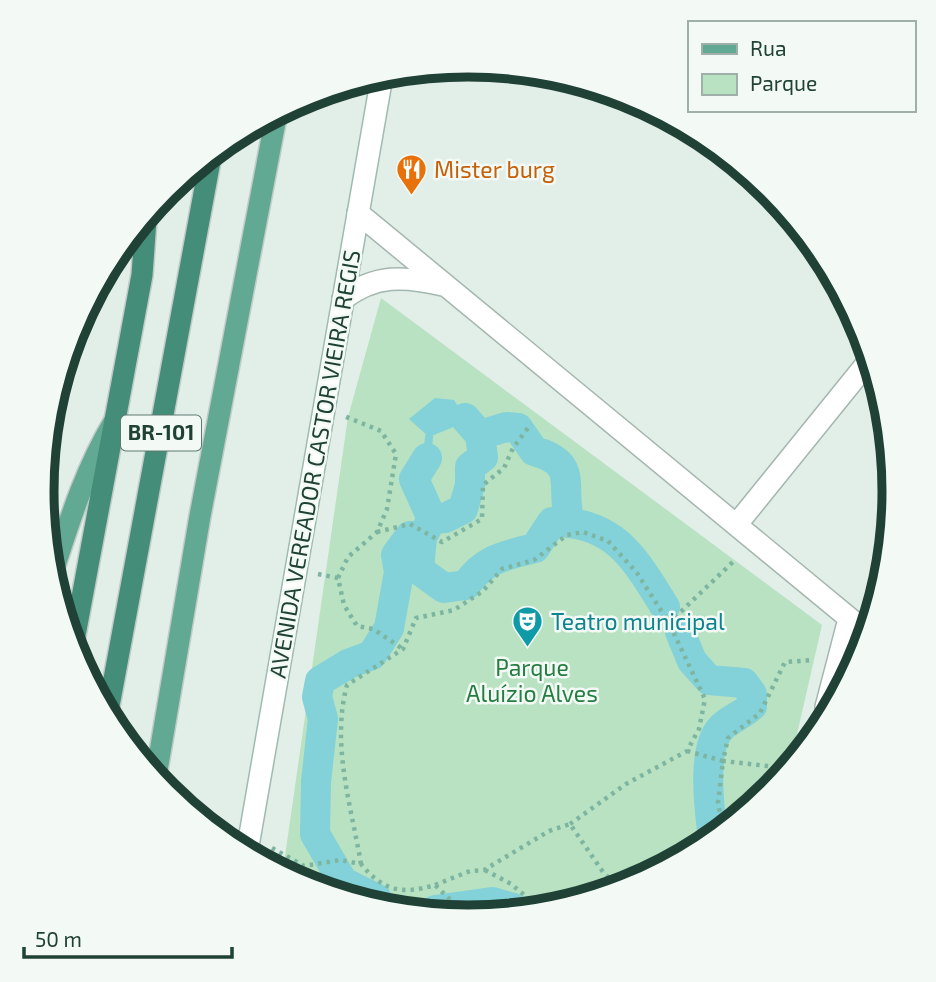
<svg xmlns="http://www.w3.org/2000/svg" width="936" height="982" font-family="'Exo 2',sans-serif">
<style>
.green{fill:#b8e2c1}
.water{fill:#83d1d9}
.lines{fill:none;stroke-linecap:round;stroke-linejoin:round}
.stream{stroke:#83d1d9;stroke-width:8}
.canal{stroke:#83d1d9;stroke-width:30}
.minor-casing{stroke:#a4b7af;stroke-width:24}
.tertiary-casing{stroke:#a4b7af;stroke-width:24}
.secondary-casing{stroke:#9fbbaf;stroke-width:24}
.primary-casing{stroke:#c0cac7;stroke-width:24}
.trunk-casing{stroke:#c0cac7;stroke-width:24}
.path{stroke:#7eb5a1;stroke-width:4.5;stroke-dasharray:3.5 5;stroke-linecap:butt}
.minor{stroke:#fff;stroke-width:21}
.tertiary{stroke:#fff;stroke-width:21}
.secondary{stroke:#fff;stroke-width:21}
.primary{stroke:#61a992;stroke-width:21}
.trunk{stroke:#448d78;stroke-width:21}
.labels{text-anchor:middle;stroke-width:5;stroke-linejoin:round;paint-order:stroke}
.shield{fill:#f3faf6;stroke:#5f7870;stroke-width:2}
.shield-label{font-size:21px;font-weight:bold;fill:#1f4136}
.food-label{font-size:23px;fill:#c56008;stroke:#f3faf6;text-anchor:start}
.street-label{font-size:23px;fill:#1f4136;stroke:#f3faf6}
.culture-label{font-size:23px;fill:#0d838f;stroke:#f3faf6;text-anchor:start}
.park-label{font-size:23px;fill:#257d41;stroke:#f3faf6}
.rim{fill:none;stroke:#1f4136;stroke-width:9}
</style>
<rect width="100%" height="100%" fill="#e2eee8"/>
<!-- green -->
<path class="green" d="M381 298 822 625 791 760 769 792 631 885 468 917 305 884 283 870 348 417Z"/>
<!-- water -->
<path class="water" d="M435 398 454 400 465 418 451 428 429 437 409 419Z"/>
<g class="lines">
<!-- stream -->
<path class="stream" d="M427 458 429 437"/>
<!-- canal -->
<path class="canal" d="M480 435 506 427 518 428 534 451C581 464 559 487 570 522
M427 458 414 479 432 519 422 537 419 570 444 588 466 585C485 558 504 556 535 548L552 522C615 521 635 559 665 607
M432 519 445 518 463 509 470 485V467L483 457 480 435 465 418
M680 632 692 661 709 680 744 683 752 694V706C743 715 729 719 721 728 702 748 709 806 712 830
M377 899 343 882 315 834 316 782 323 719 317 697 320 681 348 664 372 655 389 628 399 572 396 555 410 536 422 537
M435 910 492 902 513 908"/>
<defs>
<path id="minor" d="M737 524 868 362"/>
<path id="tertiary" d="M358 213 866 632
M343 299C375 274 405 276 443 285
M826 707 849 619"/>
<path id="secondary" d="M248 846 381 82"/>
<path id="primary" d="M56 562C72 513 87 467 114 422
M156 776 200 516 276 117"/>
<path id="trunk" d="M73 646 142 275 146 220
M109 706 210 161"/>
</defs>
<!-- minor casing -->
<use href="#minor" class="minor-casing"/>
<!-- tertiary casing -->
<use href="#tertiary" class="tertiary-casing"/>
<!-- secondary casing -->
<use href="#secondary" class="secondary-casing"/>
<!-- primary casing -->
<use href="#primary" class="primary-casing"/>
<!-- trunk casing -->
<use href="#trunk" class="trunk-casing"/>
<!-- path -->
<path class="path" d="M377 532 410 524 442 542 482 519 483 485 504 468 513 448 531 424
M318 574 338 578 344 605 357 626 373 629 403 649
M338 578 348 557 377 532 387 509 396 454 381 431 344 416
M687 751 723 761 718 803 722 824
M785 768 723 761 728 738 760 713 785 662 813 660
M570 824 626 784 687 751 699 729 705 699 669 623
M272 848 304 866 340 860 361 864C383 891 402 895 435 885L468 917
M361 864C351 805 331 744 347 685L403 649 416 618 454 610 483 591 502 569 534 560 567 535 583 532 608 541 637 573 669 623 736 559
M485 870 511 884 535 904
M435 885 470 871 484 870 549 831 570 824 603 872 618 887"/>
<!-- minor -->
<use href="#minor" class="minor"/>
<!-- tertiary -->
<use href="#tertiary" class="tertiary"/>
<!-- secondary -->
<use href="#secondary" class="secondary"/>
<!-- primary -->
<use href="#primary" class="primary"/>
<!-- trunk -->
<use href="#trunk" class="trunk"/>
</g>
<!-- icons -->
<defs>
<symbol id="restaurant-pin" viewBox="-11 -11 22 30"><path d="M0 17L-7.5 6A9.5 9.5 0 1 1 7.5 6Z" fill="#e8710a" stroke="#f3faf6"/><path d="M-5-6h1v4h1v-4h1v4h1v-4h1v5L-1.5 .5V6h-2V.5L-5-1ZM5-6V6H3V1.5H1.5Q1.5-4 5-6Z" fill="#fff"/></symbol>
<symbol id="theatre-pin" viewBox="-11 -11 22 30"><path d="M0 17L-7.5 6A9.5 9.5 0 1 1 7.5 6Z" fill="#0f9aa8" stroke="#f3faf6"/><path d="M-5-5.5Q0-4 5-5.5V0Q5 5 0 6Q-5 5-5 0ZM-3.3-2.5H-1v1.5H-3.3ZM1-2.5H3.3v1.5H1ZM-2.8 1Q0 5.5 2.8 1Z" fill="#fff"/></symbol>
</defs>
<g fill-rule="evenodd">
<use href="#restaurant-pin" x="394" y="152" width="35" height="47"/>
<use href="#theatre-pin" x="510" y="604" width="35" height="47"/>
</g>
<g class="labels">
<!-- shield labels -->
<rect class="shield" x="121" y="415.5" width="80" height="35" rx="5"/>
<g class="shield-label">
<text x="161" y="440">BR-101</text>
</g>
<!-- food labels -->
<g class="food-label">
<text x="434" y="178">Mister burg</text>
</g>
<!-- street labels -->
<g class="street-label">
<text transform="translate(315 464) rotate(-80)" y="8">AVENIDA VEREADOR CASTOR VIEIRA REGIS</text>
</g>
<!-- culture labels -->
<g class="culture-label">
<text x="551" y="630">Teatro municipal</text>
</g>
<!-- park labels -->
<g class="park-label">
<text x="532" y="676">Parque<tspan x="532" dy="26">Aluízio Alves</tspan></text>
</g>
</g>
<!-- crop -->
<path d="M0 0H936V982H0ZM54 491a414 414 0 1 1 828 0a414 414 0 1 1-828 0Z" fill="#f3faf6" fill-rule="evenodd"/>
<path class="rim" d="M54 491a414 414 0 1 1 828 0a414 414 0 1 1-828 0Z"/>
<!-- legend -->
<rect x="688" y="21" width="228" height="91" fill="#f3faf6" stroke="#9eb0a9" stroke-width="2"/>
<rect x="702" y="44" width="35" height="10" fill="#61a992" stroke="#9eb0a9" stroke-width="2"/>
<text x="750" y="56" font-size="21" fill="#1f4136">Rua</text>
<rect x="702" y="74" width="35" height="21" fill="#b8e2c1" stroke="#9eb0a9" stroke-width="2"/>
<text x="750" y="91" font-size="21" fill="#1f4136">Parque</text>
<!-- scale -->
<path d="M24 947v10h208v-10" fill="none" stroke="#1f4136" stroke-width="3.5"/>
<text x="35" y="947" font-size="21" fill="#1f4136" stroke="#f3faf6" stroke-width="5" paint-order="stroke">50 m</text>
</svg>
